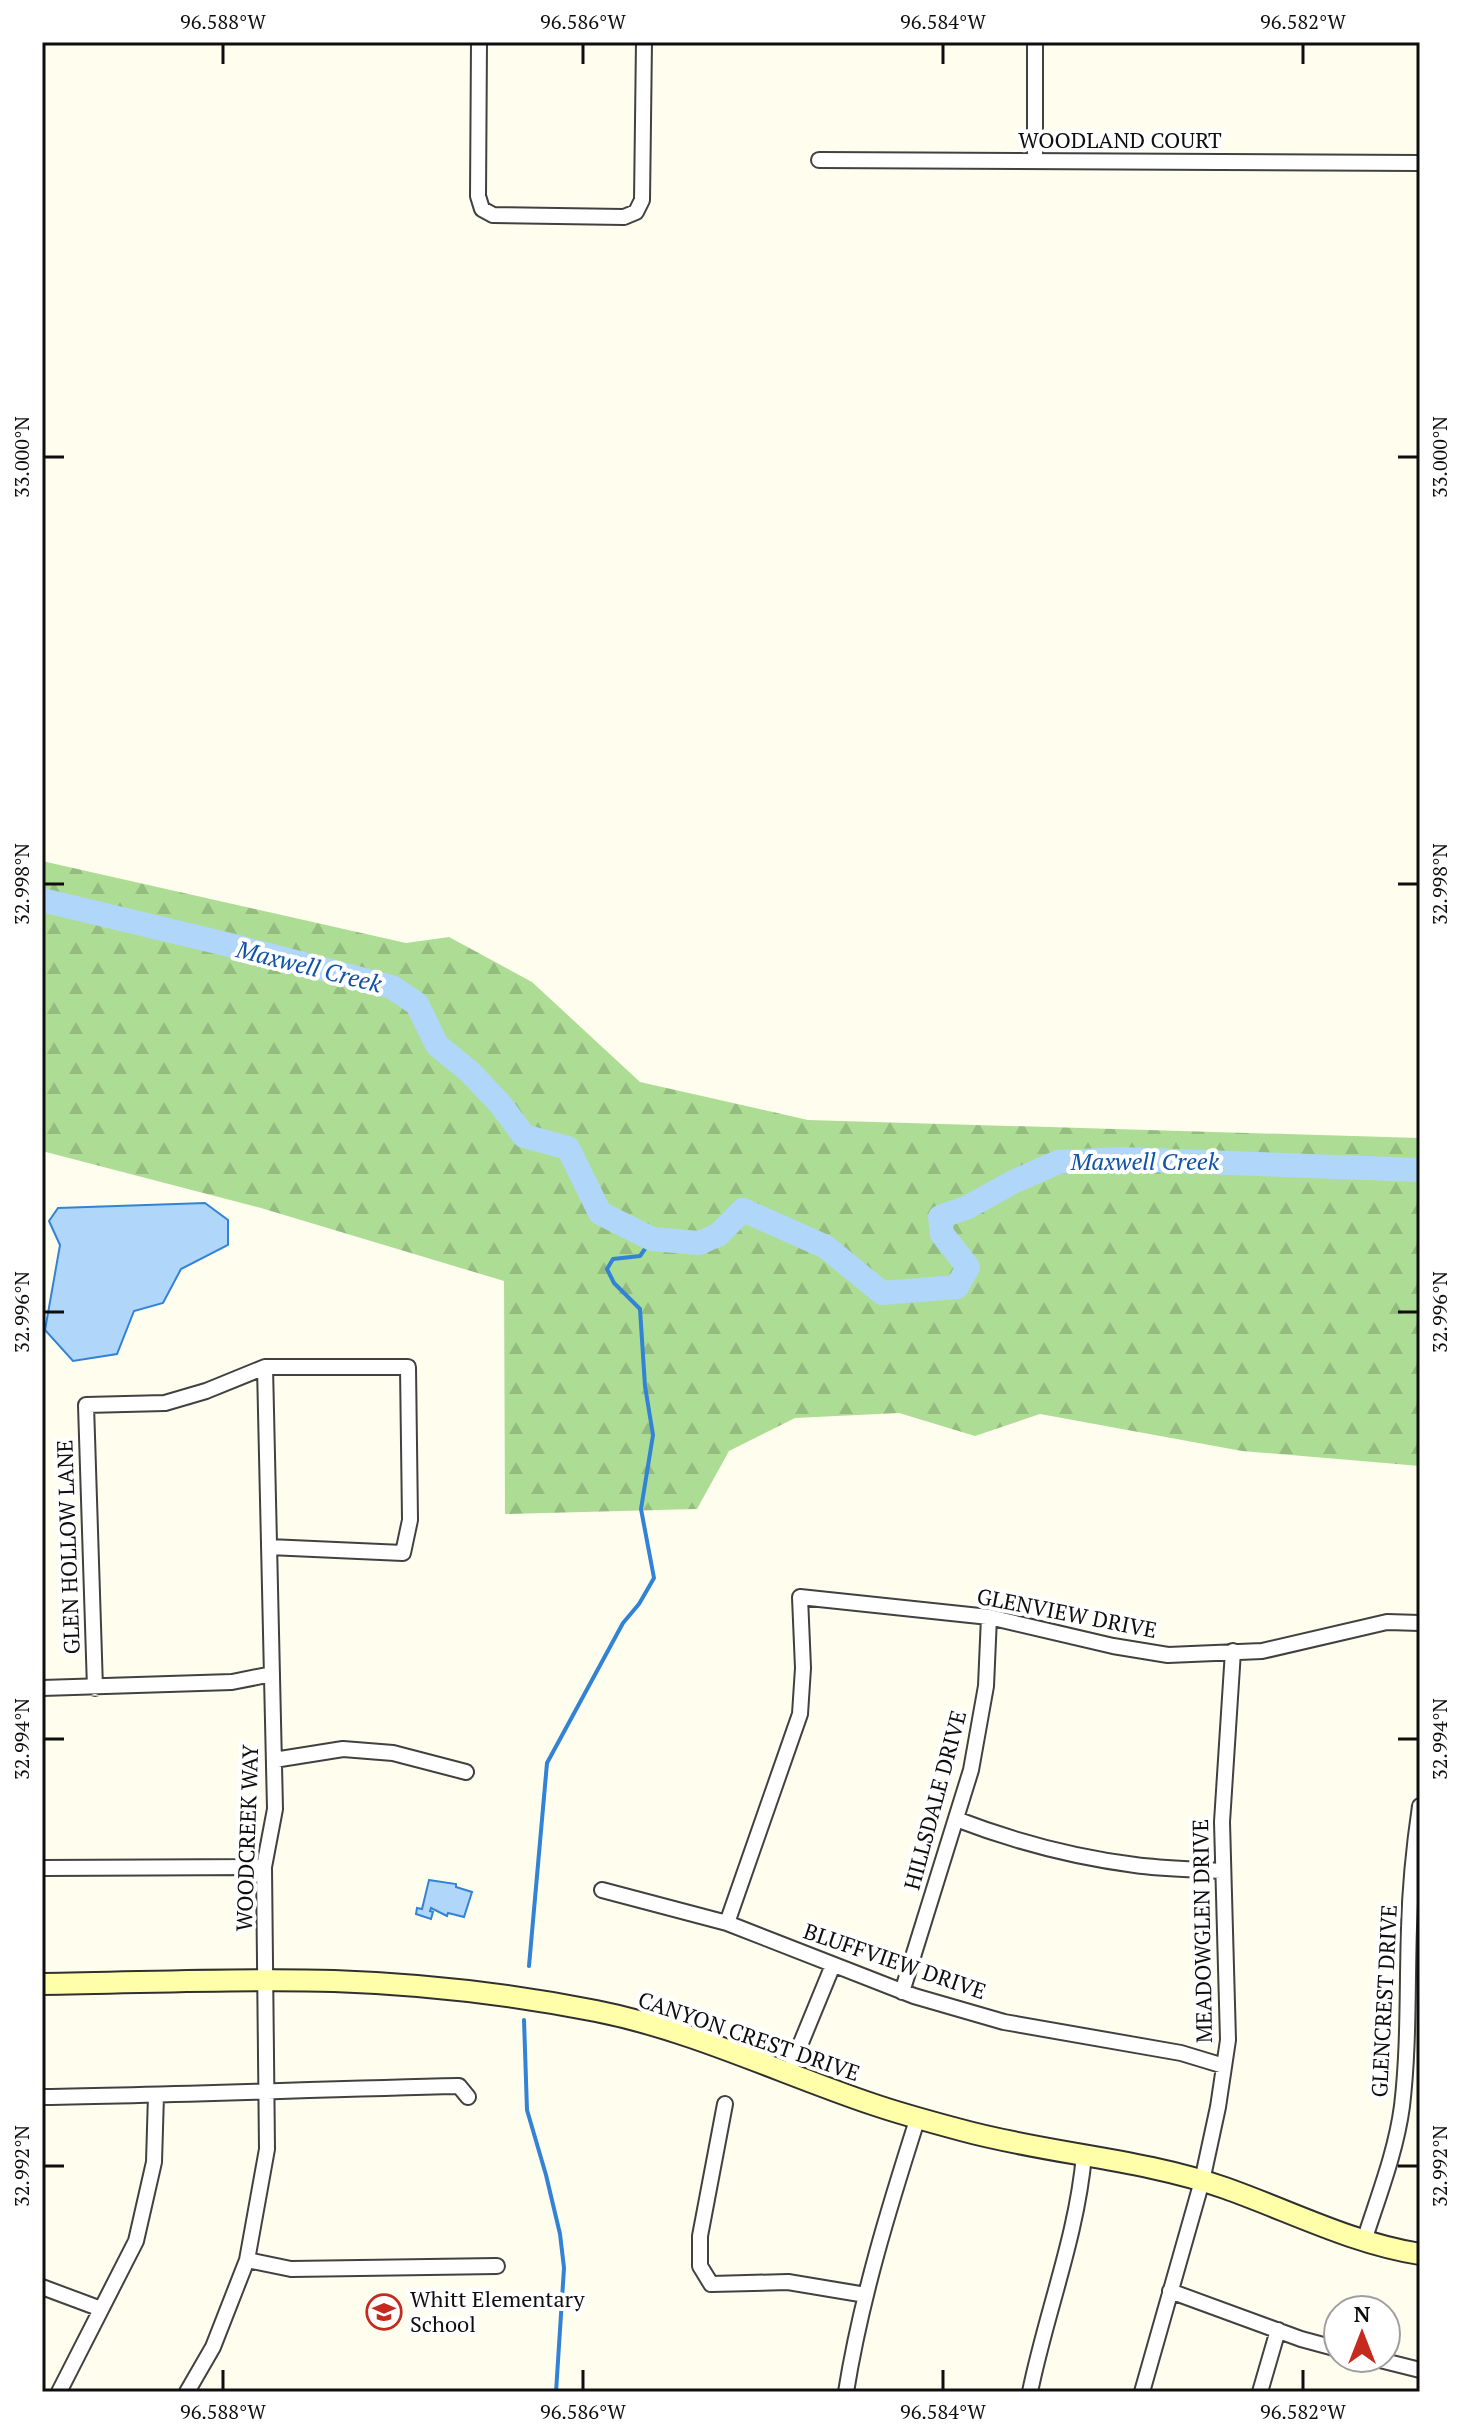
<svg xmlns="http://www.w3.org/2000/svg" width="1462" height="2434" font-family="'PT Serif',serif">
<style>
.forest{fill:url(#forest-firs)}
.water{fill:#b0d6fa;stroke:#3282d5;stroke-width:2}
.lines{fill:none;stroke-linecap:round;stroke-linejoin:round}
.stream{stroke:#3282d5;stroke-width:4}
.river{stroke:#b0d6fa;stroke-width:24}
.street-casing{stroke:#414141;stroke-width:18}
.secondary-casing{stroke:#303030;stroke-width:24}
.street{stroke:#fff;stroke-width:14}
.secondary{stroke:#ffffa9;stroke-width:20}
.ticks{fill:none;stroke:#0e0e0e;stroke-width:3}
.labels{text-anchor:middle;stroke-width:8;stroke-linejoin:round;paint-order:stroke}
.street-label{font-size:22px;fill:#0e0e0e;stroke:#fff}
.poi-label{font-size:22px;fill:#0e0e0e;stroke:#fff;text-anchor:start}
.water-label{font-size:24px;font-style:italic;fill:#1054a7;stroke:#fff}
.neatline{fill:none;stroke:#0e0e0e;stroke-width:3}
.ticks-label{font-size:20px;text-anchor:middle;fill:#0e0e0e}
</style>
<defs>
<pattern id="forest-firs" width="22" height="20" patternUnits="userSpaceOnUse" patternTransform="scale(2)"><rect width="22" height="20" fill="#addd94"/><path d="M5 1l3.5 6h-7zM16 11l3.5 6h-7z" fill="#94bc7e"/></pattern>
</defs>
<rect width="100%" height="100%" fill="#fffeee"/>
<!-- forest -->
<path class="forest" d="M42 861 406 943 449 937 532 982 640 1082 808 1120 1420 1138V1466L1242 1451 1040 1414 975 1436 899 1413 795 1418 729 1451 697 1509 505 1514 504 1281 261 1208 42 1151C42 1128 48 1100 42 1079Z"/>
<!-- water -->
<path class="water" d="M205 1203 228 1220V1245L181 1269 163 1303 134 1311 117 1354 73 1361 45 1330 60 1245 49 1221 58 1208Z
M429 1880 456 1884V1887L472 1892 464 1917 448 1913 447 1916 431 1908 430 1911 433 1912 431 1919 416 1914 417 1908 422 1909Z"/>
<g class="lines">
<!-- stream -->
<path class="stream" d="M529 1966 547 1763 623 1623 639 1604 654 1578 641 1509 653 1435 645 1386 640 1309 614 1283 607 1269 613 1259 640 1256 652 1239
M524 2020 527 2110 546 2175 560 2234 564 2268 556 2392"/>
<!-- river -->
<path class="river" d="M42 900 234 946 392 987 417 1004 437 1045 470 1072 501 1105 524 1136 568 1148 600 1213 652 1239 699 1243 718 1235 743 1210 826 1247 882 1293 957 1287 968 1267 942 1234 940 1217 968 1207 1013 1182 1058 1162 1121 1159 1420 1170"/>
<defs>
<path id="street" d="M479 42 478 196 482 209 493 215 624 217 636 212 642 200 644 42
M1035 42V161
M819 160 1420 163
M42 1688 232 1682 272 1674
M95 1688 86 1405 165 1403 206 1391 265 1367H408L410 1520 403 1553 269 1547
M274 1760 343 1749 393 1753 466 1772
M956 1819C1013 1841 1073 1857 1135 1865 1164 1869 1193 1869 1222 1871
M42 1868 264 1867
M602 1890 727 1923 914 1996 1004 2022 1181 2053 1224 2066
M727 1923 800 1714 803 1668 800 1597 989 1617 1113 1646 1168 1655 1262 1651 1387 1622 1420 1623
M902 1992 971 1770 986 1686 989 1617
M789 2072 833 1965
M42 2097C181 2095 320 2089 459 2086L468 2097
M725 2104 700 2236V2266L711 2284 788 2282 866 2295
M1364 2241C1378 2197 1396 2152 1402 2106 1409 2047 1407 1987 1409 1928 1410 1887 1414 1847 1420 1806
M247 2260 291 2269 497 2266
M42 2287 101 2309
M1170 2291 1301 2339 1338 2349
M1372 2358 1420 2370
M59 2392 136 2241 154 2162 156 2095
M187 2392 213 2347 247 2260 267 2149 264 1867 275 1809 265 1367
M846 2392C861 2298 889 2208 918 2117
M1030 2392C1046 2313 1077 2236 1084 2155
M1142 2392 1202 2181 1218 2107 1228 2040 1222 1822 1233 1651
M1260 2392 1278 2330"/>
<path id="secondary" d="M42 1984C139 1983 237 1978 334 1981 421 1984 510 1994 596 2011 692 2030 780 2073 872 2104 901 2114 931 2122 961 2130 1048 2154 1139 2158 1225 2188 1290 2211 1351 2243 1420 2254"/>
</defs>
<!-- street casing -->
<use href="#street" class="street-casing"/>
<!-- secondary casing -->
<use href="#secondary" class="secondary-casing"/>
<!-- street -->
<use href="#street" class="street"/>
<!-- secondary -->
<use href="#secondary" class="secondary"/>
</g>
<!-- ticks -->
<path class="ticks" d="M223 44V64M583 44V64M943 44V64M1303 44V64M44 457H64M1398 457H1418M44 884H64M1398 884H1418M44 1312H64M1398 1312H1418M44 1739H64M1398 1739H1418M44 2166H64M1398 2166H1418M223 2370V2390M583 2370V2390M943 2370V2390M1303 2370V2390"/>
<!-- icons -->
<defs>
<symbol id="school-ring" viewBox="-11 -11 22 22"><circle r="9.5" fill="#fff" stroke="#c6291e" stroke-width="1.5"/><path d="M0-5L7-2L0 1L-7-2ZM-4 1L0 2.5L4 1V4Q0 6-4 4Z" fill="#c6291e"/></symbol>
</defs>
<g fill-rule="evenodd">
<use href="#school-ring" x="364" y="2292" width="40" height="40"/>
</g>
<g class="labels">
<!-- street labels -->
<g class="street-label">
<text x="1120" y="148">WOODLAND COURT</text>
<text transform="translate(68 1547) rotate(-92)" y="8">GLEN HOLLOW LANE</text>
<text transform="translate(1067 1613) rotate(11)" y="8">GLENVIEW DRIVE</text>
<text transform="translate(935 1800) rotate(-75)" y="8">HILLSDALE DRIVE</text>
<text transform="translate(247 1838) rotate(-88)" y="8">WOODCREEK WAY</text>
<text transform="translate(1202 1931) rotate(-91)" y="8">MEADOWGLEN DRIVE</text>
<text transform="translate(895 1961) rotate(19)" y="8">BLUFFVIEW DRIVE</text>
<text transform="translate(1384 2001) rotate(-87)" y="8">GLENCREST DRIVE</text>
<text transform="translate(749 2036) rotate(19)" y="8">CANYON CREST DRIVE</text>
</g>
<!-- poi labels -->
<g class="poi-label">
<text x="410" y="2307">Whitt Elementary<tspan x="410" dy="25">School</tspan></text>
</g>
<!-- water labels -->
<g class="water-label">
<text transform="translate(309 967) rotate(14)" y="8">Maxwell Creek</text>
<text x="1145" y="1170">Maxwell Creek</text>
</g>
</g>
<!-- border -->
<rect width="1462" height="2434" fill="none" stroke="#ffffff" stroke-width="88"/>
<!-- north arrow -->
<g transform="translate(1362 2334)"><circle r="38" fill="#ffffff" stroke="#9f9f9f" stroke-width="2"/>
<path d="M0-6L14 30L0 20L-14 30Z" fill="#c6291e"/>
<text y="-12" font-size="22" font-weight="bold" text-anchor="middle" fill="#0e0e0e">N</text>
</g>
<rect x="44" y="44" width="1374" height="2346" class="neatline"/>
<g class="ticks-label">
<text x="223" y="29">96.588°W</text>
<text x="583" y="29">96.586°W</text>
<text x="943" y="29">96.584°W</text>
<text x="1303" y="29">96.582°W</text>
<text transform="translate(22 457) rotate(-90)" y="7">33.000°N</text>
<text transform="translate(1440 457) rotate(-90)" y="7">33.000°N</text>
<text transform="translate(22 884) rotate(-90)" y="7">32.998°N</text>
<text transform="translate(1440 884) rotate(-90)" y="7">32.998°N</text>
<text transform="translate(22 1312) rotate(-90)" y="7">32.996°N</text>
<text transform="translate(1440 1312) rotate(-90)" y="7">32.996°N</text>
<text transform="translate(22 1739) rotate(-90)" y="7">32.994°N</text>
<text transform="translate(1440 1739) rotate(-90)" y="7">32.994°N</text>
<text transform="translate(22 2166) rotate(-90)" y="7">32.992°N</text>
<text transform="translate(1440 2166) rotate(-90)" y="7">32.992°N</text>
<text x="223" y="2419">96.588°W</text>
<text x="583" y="2419">96.586°W</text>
<text x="943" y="2419">96.584°W</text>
<text x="1303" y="2419">96.582°W</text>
</g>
</svg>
